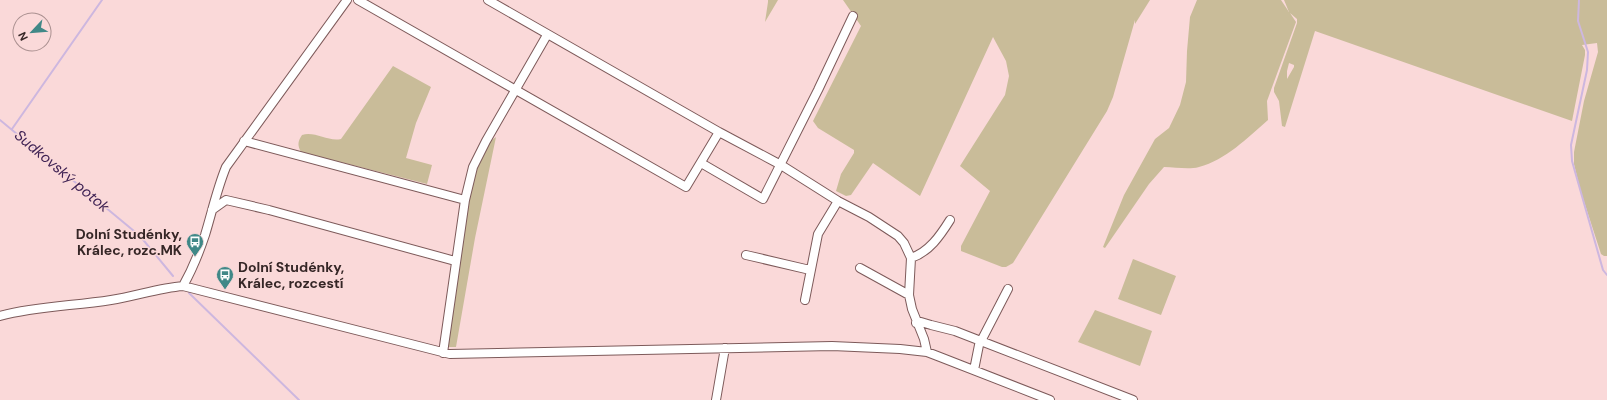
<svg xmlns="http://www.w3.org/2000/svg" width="1607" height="400" font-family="'DM Sans',sans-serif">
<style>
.green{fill:#c9bc99;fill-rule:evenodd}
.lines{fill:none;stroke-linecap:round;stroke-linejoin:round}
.stream{stroke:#cdb7df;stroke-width:2}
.minor-casing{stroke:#7d5a5a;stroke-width:10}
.minor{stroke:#fff;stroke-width:8}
.labels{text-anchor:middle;stroke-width:3;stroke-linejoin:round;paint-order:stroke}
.poi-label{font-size:14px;font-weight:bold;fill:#352626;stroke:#fad9d9;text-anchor:end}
.water-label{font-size:15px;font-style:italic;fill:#402354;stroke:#fad9d9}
</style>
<rect width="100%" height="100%" fill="#fad9d9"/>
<!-- green -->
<path class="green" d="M768 0H778L765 22 768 2Z
M843 0H1150L1135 24V20L1113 97 1107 111 1013 263 1006 267H1002L961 251V246L990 191 960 166 1005 95 1009 76 1006 61 993 37 920 196 873 163 851 195 846 196 836 191 841 174 854 153V150L818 128 813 121 861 26Z
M1197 0H1281L1289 12 1284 0H1607V256H1604L1601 254 1580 189 1574 164V152L1584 101 1598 52 1597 43 1582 45 1585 50V55L1572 121 1315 31 1285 127 1282 126 1279 101 1274 92V88L1297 23V19L1290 13 1296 22 1267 101 1268 120C1247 138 1226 160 1199 167 1188 170 1176 167 1164 167L1149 184 1105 248 1103 247 1124 195 1155 139 1169 128 1180 105 1186 82 1187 51 1190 17ZM1289 63 1294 65V67L1287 79V71Z
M393 66 431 87 416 123 406 158 432 165 427 184 301 152C297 145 298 141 302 135 315 131 328 142 341 139Z
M496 137 475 238 456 347H447L469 195 475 171 489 142Z
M1133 259 1176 276 1161 315 1118 299Z
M1095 310 1152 331 1140 366 1078 342Z"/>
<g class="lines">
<!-- stream -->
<path class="stream" d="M1579 0 1578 21 1588 52 1587 70 1571 145 1572 161 1603 270 1607 275
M0 120 140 236 173 276
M12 129 102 0
M189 293 299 400"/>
<defs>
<path id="minor" d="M358 0 686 187 719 132
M488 0 719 132 781 165 838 201 869 217 898 236 904 243 911 258 909 295 912 309 924 339 927 352
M244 141 465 200
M701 163 763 199 818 90 853 16
M212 210 226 200 269 210 455 261
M746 255 810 270
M911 258C929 252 940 236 950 220
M860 268 909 295
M183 286C192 270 199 253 205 235 212 212 217 189 226 167L347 0
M805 300 818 234 838 201
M0 316C36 306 74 306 111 300 136 296 159 288 183 286L450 354 832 346 900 349 927 352 940 357 1050 400
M916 323 921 322 931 325 955 331 1133 400
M443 353 465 200 473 167 486 141 547 35
M974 370 979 345 1008 289
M716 400 725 348"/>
</defs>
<!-- minor casing -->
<use href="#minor" class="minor-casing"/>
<!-- minor -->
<use href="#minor" class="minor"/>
</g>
<!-- icons -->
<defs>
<symbol id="bus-pin" viewBox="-11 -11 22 30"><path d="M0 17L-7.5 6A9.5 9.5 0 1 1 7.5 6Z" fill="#408887" stroke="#fad9d9"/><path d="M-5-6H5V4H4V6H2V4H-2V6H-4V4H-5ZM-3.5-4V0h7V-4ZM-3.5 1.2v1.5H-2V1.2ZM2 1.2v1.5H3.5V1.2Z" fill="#fff"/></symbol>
</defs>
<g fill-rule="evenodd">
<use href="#bus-pin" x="185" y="232" width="20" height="27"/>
<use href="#bus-pin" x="215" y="265" width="20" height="27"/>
</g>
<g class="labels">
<!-- poi labels -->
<g class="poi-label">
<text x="182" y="239">Dolní Studénky,<tspan x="182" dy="16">Králec, rozc.MK</tspan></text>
<text x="238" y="272" text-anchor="start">Dolní Studénky,<tspan x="238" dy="16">Králec, rozcestí</tspan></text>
</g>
<!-- water labels -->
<g class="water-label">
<text transform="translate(62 171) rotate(40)" y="5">Sudkovský potok</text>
</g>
</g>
<!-- north arrow -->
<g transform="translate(32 32) rotate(244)"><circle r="19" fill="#fad9d9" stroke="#ab9191"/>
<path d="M0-3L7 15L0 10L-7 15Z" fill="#408887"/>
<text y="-6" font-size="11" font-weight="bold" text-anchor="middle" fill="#352626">N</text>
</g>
</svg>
